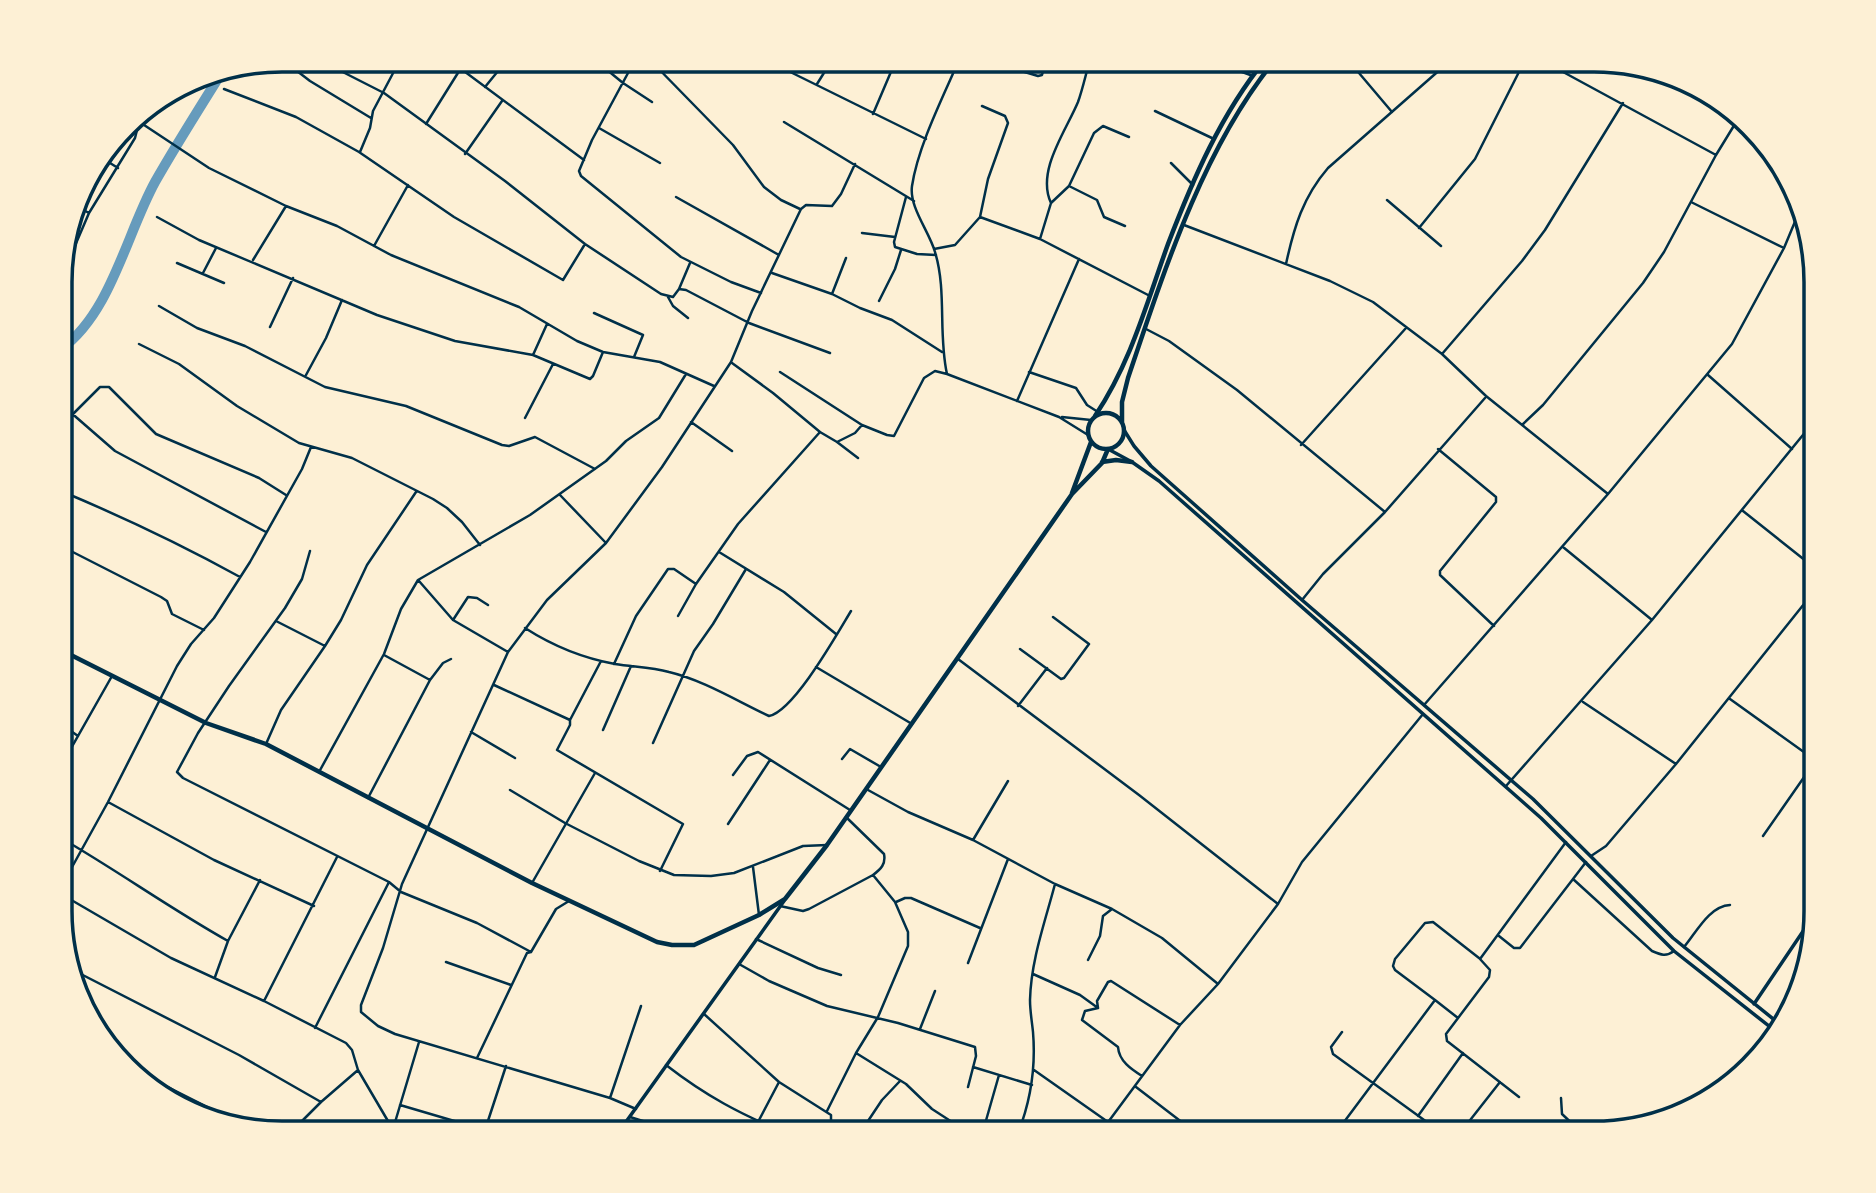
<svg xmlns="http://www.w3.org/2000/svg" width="1876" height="1193" font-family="'PT Sans',sans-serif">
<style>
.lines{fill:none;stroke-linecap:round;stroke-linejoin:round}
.river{stroke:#669bbc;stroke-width:10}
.minor{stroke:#003049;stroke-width:2.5}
.tertiary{stroke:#003049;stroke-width:3.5}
.primary{stroke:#003049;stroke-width:4.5}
.rim{fill:none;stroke:#003049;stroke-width:3.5}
</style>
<rect width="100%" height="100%" fill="#fdf0d5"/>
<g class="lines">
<!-- river -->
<path class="river" d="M61 349C111 313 126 235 155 182 176 145 199 109 222 72L226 70"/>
<!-- minor -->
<path class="minor" d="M449 60 584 160
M595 60 623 83 652 102
M635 60 592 140 579 171 581 176 681 257 731 282 761 293
M650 60 733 145 764 187 781 200 800 209
M766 60 926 139
M959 60C943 97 918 146 912 186 909 207 929 231 935 252 947 291 938 334 947 374L1059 417 1088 435
M985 60 1038 76 1042 75 1046 60
M1092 60 1114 65 1116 60
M1210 60 1253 76
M1348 60 1392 112
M1541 60 1716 155
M284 61 310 81 371 118
M327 64 384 93 505 181 585 244 661 294 673 297 679 289 686 290 749 323 830 353
M817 84 832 60
M485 87 507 60
M224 89 296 117 359 152 454 217 563 280 585 244
M1155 111 1214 139
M873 114 896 60
M135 119 209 168 286 206 337 226 391 255 519 307 577 341 603 352 660 362 714 386
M784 122 914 201
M426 124 461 68
M599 128 660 163
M360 152 370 128 373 111 400 60
M465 154 502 101
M102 158 118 168
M1171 163 1193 185
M1069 186 1097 200 1104 217 1125 226
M676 197 779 255
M906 197 894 242 895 247 917 254 936 255
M1387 200 1441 246
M1691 202 1784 248
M1051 203C1036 171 1066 131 1078 102 1083 88 1086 73 1090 60
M76 206 89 213
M157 217 199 240 377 315 455 341 533 355 590 379 593 376 603 352
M980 217 1040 239 1150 296
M1184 225 1330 281 1373 302 1442 354 1486 396 1608 494
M1419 228 1475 159 1525 60
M862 233 895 237
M1040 239 1051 203 1069 186 1094 133 1103 126 1129 137
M374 246 408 185
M934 249 955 245 980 217 988 179 1008 123 1005 116 982 106
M253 260 286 206
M177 263 224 283
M1286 264C1294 227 1303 197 1328 168L1451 60
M61 268 71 255 89 213 135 138 137 130 133 117
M203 273 216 248
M772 273 832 294 860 308 892 320 942 352
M679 289 690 263
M832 294 846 258
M668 297 673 306 688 318
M879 301 895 269 901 250
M159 306 197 328 245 346 325 387 406 406 502 445 509 446 535 437 595 469
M594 313 643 335 634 357
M270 327 293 278
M1146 329 1169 341 1237 390 1385 512
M139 344 179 364 237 406 299 443 352 458 433 499 447 508 462 522 480 545
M1442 354 1522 261 1545 230 1623 103
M533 355 547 324
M732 363 773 393 820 432
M780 372 862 425
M1029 372 1076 388 1087 405 1098 412
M306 375 326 338 342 300
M1708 375 1792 449
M1017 401 1079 259
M61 404 115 451 266 532
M1062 417 1091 420
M525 418 553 364
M691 422 732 451
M1522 425 1543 405 1643 283 1664 252 1716 155 1738 119
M61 426 100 387H109L156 434 259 478 286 495
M837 442 858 458
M1301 445 1406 328
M1438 449 1496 497V502L1440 571V575L1494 626
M61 491C123 517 182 545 240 577
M560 495 606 543
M1743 511 1816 569
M61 546 161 597 167 601 172 614 204 630
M1563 547 1652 620
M310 551 302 579 285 608 229 686 198 733 177 772 183 778 389 882 401 892 477 923 531 952
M719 552 784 592 836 634
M419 581 453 620 508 652
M1302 600 1323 574 1385 512 1485 398
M678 616 696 584 738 524 820 432 837 442 855 433 862 425 887 435 894 436 924 378 935 371 947 374
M453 620 468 597 477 598 488 605
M276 621 325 646
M525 628C553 646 582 658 615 664 633 667 651 667 669 672 703 680 737 701 769 716 794 711 837 634 851 611
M1020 649 1061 679 1064 678 1089 644 1053 617
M384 655 430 680
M958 659 1139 795 1278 904
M601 661 570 720V725L557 750 683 824 660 871
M614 664 636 616 668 569H674L696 584
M816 667 912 724
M494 685 570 720
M1730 699 1815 760
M1583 702 1676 764
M1424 705 1608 494 1732 344 1784 248 1799 212
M1018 706 1047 668
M61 724 78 736
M603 730 631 666
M471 732 515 758
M653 743 694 651 713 624 746 569
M266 744 281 710 325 646 341 620 367 565 416 492
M842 759 850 749 881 767
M61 766 112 676
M319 772 384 654 401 609 418 580 530 515 606 461 626 441 659 418 686 374
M733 775 747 756 758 752 850 810
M1506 786 1652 620 1816 419
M510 790 565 823 639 861 674 875 711 876 734 873 803 846 827 845
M868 790 908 812 973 840 1055 884 1112 909 1162 938 1218 984
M368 798 430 680 443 663 451 659
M108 802 214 860 314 906
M728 824 770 760
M1763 836 1816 760
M61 838C118 871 171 909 228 941
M973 840 1008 781
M1591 856 1606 846 1676 764 1816 589
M1586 862 1573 879 1652 951C1661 955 1666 957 1674 951
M753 867 759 915
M532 883 595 773
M61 887 108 802 177 666 191 644 214 618 250 562 302 469 311 447
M61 894 171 958 264 1001 346 1043 352 1050 358 1070
M896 902 905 898H911L980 928
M780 906 803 911 809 909 873 875C881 869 886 864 884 854L846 817
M1499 936 1514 948H1520L1573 879
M756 939 818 968 841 975
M1684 947C1696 933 1709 906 1730 905
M1088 960 1100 936 1103 916 1112 909
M446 962 511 985
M968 963 1008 859
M739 964 769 981 827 1006 898 1023 975 1047 976 1056 968 1087
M71 969 239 1055 321 1102
M1033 974 1080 995 1098 1008
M215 977 228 941 260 880
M1435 1000 1395 970 1393 966 1395 959 1425 923 1433 922 1479 958
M264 1001 337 857
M1098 1008 1097 1001 1108 982 1111 981 1180 1025
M1098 1008 1085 1011 1082 1020 1118 1047C1119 1061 1131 1069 1142 1076
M704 1014 779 1082 831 1115V1124L828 1133
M315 1028 389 882
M920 1029 935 991
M1342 1032 1331 1047 1333 1054 1442 1133
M856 1053 906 1084 932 1109 969 1133
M477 1058 527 953 531 952 556 909 569 901
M666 1065C706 1096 740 1114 786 1133
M973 1067 1032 1085
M134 1070 251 1129
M1034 1070 1108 1122
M1136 1087 1196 1133
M1519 1097 1447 1041 1446 1034 1489 977 1490 970 1480 959 1566 842
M610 1098 641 1006
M1561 1098 1562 1114 1582 1133
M1704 1104 1774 1030
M400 1105 495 1133
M636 1109 610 1098 395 1034 378 1026 361 1012V1005L383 948 402 884 508 652 547 600 606 543 662 467 731 362 752 311 801 209 806 205 832 206 841 194 855 164
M827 1111 856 1053 878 1017 908 946V932L895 902 873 875
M1418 1116 1463 1053
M630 1117 681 1133
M758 1122 779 1082
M393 1129 419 1042
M290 1133 321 1102 358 1070 395 1133
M484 1133 506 1066
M860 1133 882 1100 900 1081
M949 1133 955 1124
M979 1133 985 1124 999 1075
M1018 1133C1031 1100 1036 1068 1033 1032 1032 1022 1030 1011 1030 1000 1031 960 1045 922 1055 884
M1100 1133 1180 1025 1218 984 1278 904 1302 862 1423 714
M1348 1133 1342 1127 1344 1122 1435 1000 1458 1018
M1460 1133 1500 1082"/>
<!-- tertiary -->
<path class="tertiary" d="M1124 430 1134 446 1151 466 1302 600 1533 799 1673 938 1782 1026
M1108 449 1132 462 1159 481 1541 818 1674 951 1779 1034
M1754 1004 1816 912
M618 1133 784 901"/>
<!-- primary -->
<path class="primary" d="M1088 431a18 18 0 1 1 36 0a18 18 0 1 1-36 0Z
M1095 416C1131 362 1146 305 1168 244 1193 179 1221 114 1265 60
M1122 422V402L1128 378C1164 271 1203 148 1275 60
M1102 462 1116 460 1132 462
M1072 493 1091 442
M61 650 206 723 266 744 532 883 657 942 672 945H694L759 915 785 899 827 845 1072 494 1102 463 1108 449"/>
</g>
<!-- crop -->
<path d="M0 0H1876V1193H0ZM282 72H1594A210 210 0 0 1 1804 282V911A210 210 0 0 1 1594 1121H282A210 210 0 0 1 72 911V282A210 210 0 0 1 282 72Z" fill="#fdf0d5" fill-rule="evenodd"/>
<path class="rim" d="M282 72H1594A210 210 0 0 1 1804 282V911A210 210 0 0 1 1594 1121H282A210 210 0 0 1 72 911V282A210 210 0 0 1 282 72Z"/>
</svg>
